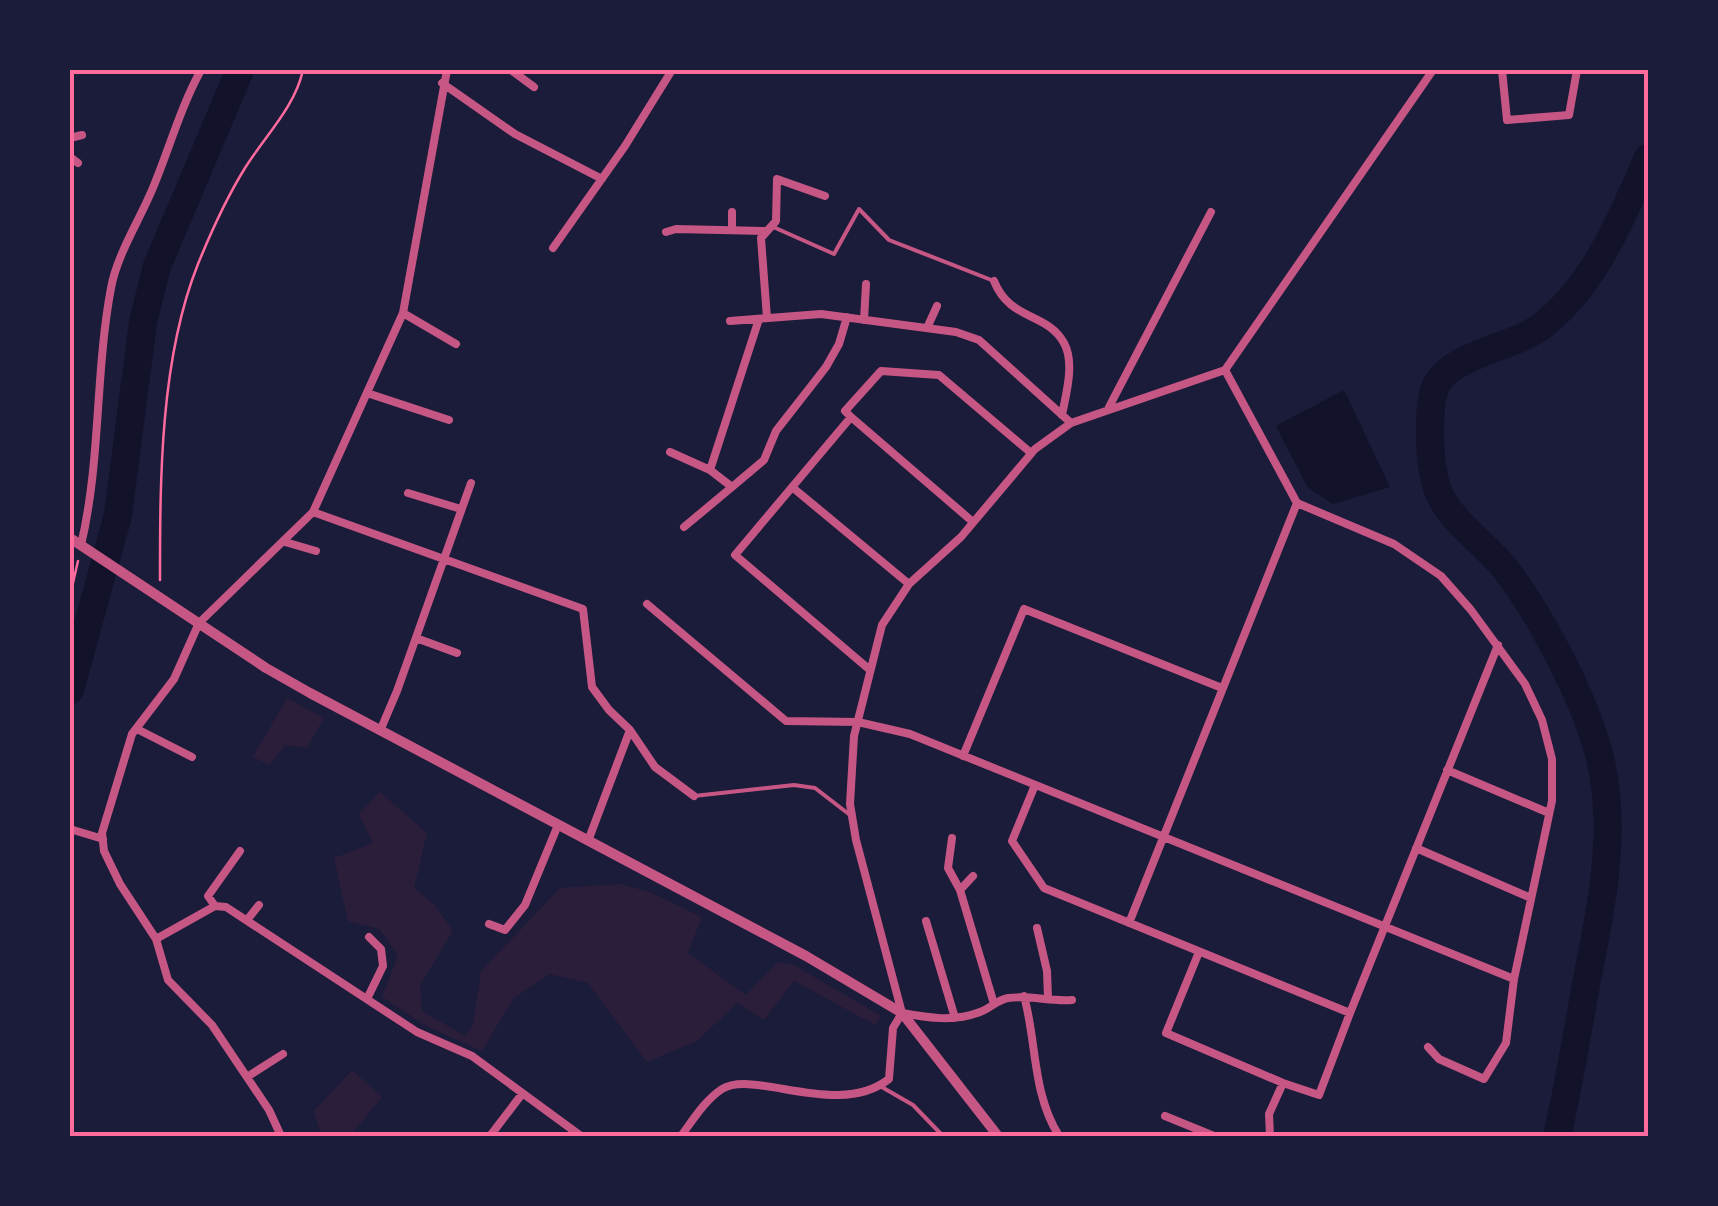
<svg xmlns="http://www.w3.org/2000/svg" width="1718" height="1206" font-family="'Fira Sans Condensed',sans-serif">
<style>
.green{fill:#2a1e3b}
.water{fill:#12122b}
.lines{fill:none;stroke-linecap:round;stroke-linejoin:round}
.river{stroke:#12122b;stroke-width:28}
.path{stroke:#ff6b9d;stroke-width:2.5}
.service{stroke:#c65784;stroke-width:4}
.minor{stroke:#c65784;stroke-width:8}
.tertiary{stroke:#c65784;stroke-width:10}
.neatline{fill:none;stroke:#ff6b9d;stroke-width:4}
</style>
<rect width="100%" height="100%" fill="#1b1b3a"/>
<!-- green -->
<path class="green" d="M287 698 324 718 307 748 285 745 270 765 253 757Z
M380 792 427 833 414 888 435 905 453 931 420 985 422 1011 465 1036 473 1025 481 971 560 888 620 884 650 892 702 917 688 953 746 995 778 962 794 965 881 1016 875 1025 794 981 764 1020 737 1003 697 1041 647 1062 588 983 549 974 513 999 482 1051 428 1027 382 997 398 955 379 929 348 921 334 858 373 843 359 814Z
M352 1070 382 1097 350 1136H321L314 1111Z"/>
<!-- water -->
<path class="water" d="M1344 390 1390 487 1333 504 1308 488 1276 426Z"/>
<g class="lines">
<!-- river -->
<path class="river" d="M70 690 118 515 143 322 157 266 240 70
M1557 1136C1568 1089 1576 1042 1584 995 1600 911 1622 823 1595 740 1578 687 1538 610 1503 566 1482 541 1445 517 1436 485 1429 459 1428 420 1433 394 1441 355 1511 349 1539 328 1593 289 1622 217 1648 158"/>
<!-- path -->
<path class="path" d="M160 580C160 479 160 359 198 264 211 232 227 197 245 168 265 136 295 107 303 70
M70 596 78 561"/>
<!-- service -->
<path class="service" d="M771 226 834 254 859 209 889 240 994 281
M694 796 794 785 815 788 850 815
M880 1086 913 1105 941 1134"/>
<!-- minor -->
<path class="minor" d="M511 70 534 87
M1502 70 1507 120 1569 115 1577 70
M442 83 515 134 602 179
M70 138 82 135
M70 157 78 163
M732 212V230
M666 232 676 229 767 231
M553 248 625 146 672 70
M994 281C1010 321 1047 312 1064 343 1075 363 1066 394 1062 415
M403 313 456 344
M767 318 761 238 776 221 777 179 825 196
M864 320 866 284
M730 321 821 314 956 332 979 340 1071 423
M927 328 937 306
M367 393 449 420
M1109 407 1211 212
M851 417 973 522
M670 452 710 470 759 319
M732 487 764 460 776 431 826 367 839 344 847 317
M792 487 909 584
M408 493 461 509
M313 512 583 609 592 687 609 710 630 730
M684 527 732 487 710 470
M285 542 316 551
M81 545C101 461 95 373 111 288 117 255 139 221 152 190 169 150 180 108 201 70
M647 604 786 721 858 722 910 734 1514 979 1552 801V759L1542 720 1525 684 1471 610 1441 576 1394 544 1297 503 1225 370
M416 638 457 653
M870 670 735 555 851 417 845 411 881 371 939 375 1031 453
M137 729 192 757
M380 731 397 691 471 483
M963 756 1024 609 1222 688
M1447 770 1549 813
M1035 785 1012 841 1044 888 1350 1013 1498 645
M70 829 103 839
M952 838 948 868 960 890
M588 841 630 730 655 767 694 796
M1416 848 1531 898
M973 876 960 890 994 1004
M215 906 208 896 240 851
M247 920 259 905
M926 921 955 1018
M1129 923 1297 503
M489 924 505 930 525 905 558 825
M1037 928 1047 971 1048 998
M156 939 215 906 226 907 417 1032 472 1056 581 1136
M1199 952 1166 1033 1283 1083 1269 1114 1270 1136
M1024 996C1037 1043 1032 1093 1059 1136
M367 999 383 966 381 949 369 937
M902 1013C929 1018 954 1022 980 1012 991 1008 997 1000 1008 998 1030 995 1051 1002 1072 1000
M1428 1047 1439 1059 1484 1079 1506 1043 1514 979
M247 1077 283 1054
M1283 1083 1319 1095 1350 1013
M1165 1116 1214 1136
M281 1136 269 1110 212 1025 168 980 156 939 120 884 104 851 102 833 132 734 174 679 199 623 313 512 403 313 447 70
M490 1136 522 1094
M681 1136C693 1120 705 1100 722 1089 754 1069 838 1119 889 1079L893 1028 902 1013 856 840 850 804 854 736 882 625 909 584 961 537 1035 449 1071 423 1225 370 1433 70"/>
<!-- tertiary -->
<path class="tertiary" d="M70 538 266 668 310 693 806 956 902 1013 998 1136"/>
</g>
<!-- border -->
<rect width="1718" height="1206" fill="none" stroke="#1b1b3a" stroke-width="145"/>
<rect x="72" y="72" width="1574" height="1062" class="neatline"/>
</svg>
